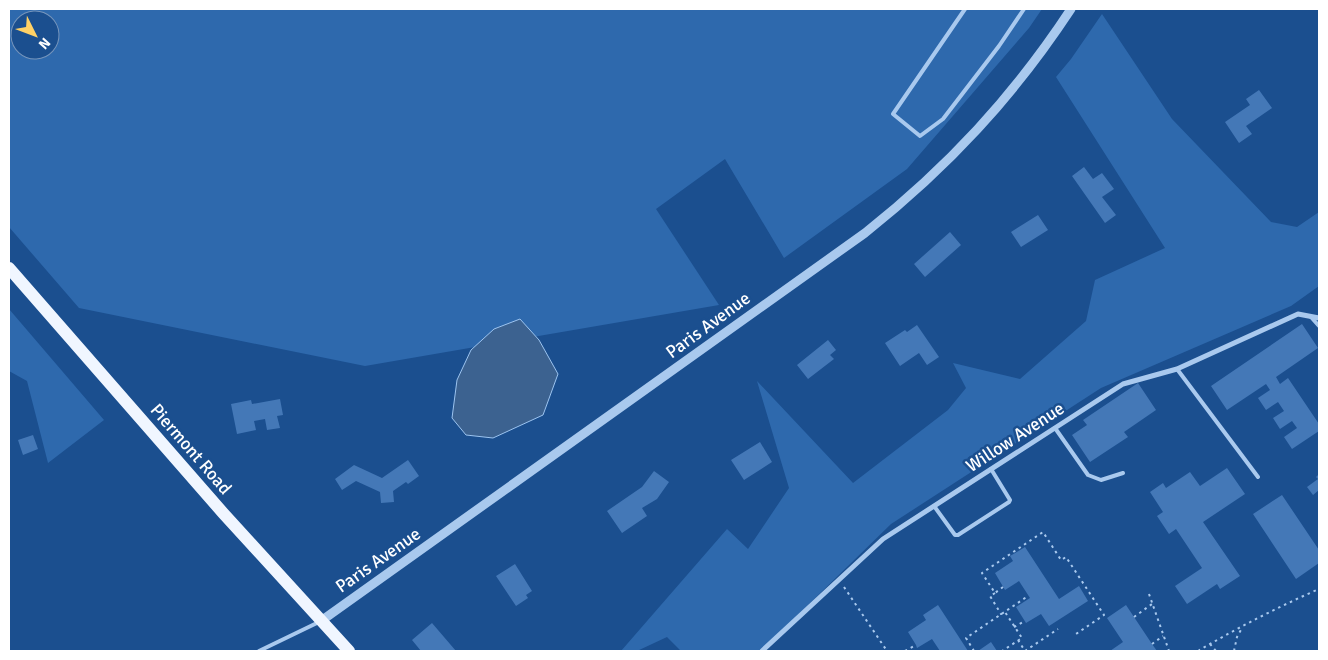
<svg xmlns="http://www.w3.org/2000/svg" width="1328" height="660" font-family="Signika,sans-serif">
<style>
.green{fill:#2e69ad;fill-rule:evenodd}
.water{fill:#3c6290;stroke:#9cc4f0}
.building{fill:#4478b7}
.lines{fill:none;stroke-linecap:round;stroke-linejoin:round}
.path{stroke:#a9c9ee;stroke-width:2;stroke-dasharray:2.5 4;stroke-linecap:butt}
.service{stroke:#a9c9ee;stroke-width:4}
.minor{stroke:#a9c9ee;stroke-width:5}
.tertiary{stroke:#a9c9ee;stroke-width:9}
.primary{stroke:#f0f6ff;stroke-width:12}
.labels{text-anchor:middle;stroke-width:5;stroke-linejoin:round;paint-order:stroke}
.street-label{font-size:18px;fill:#fff;stroke:#1b4f8f}
</style>
<rect width="100%" height="100%" fill="#1b4f8f"/>
<!-- green -->
<path class="green" d="M9 9H1042L1029 28 907 169 784 258 725 159 656 209 719 305 365 366 79 308 9 227ZM20 20H50V50H20Z
M1102 14 1172 119 1271 222 1297 227 1319 212V286L1291 306 1101 388 891 524 761 651H681L667 637 637 651H621L727 529 748 549 789 488 757 381 853 483 948 410 966 388 953 363 1020 379 1086 321 1095 280 1165 248 1056 77 1071 59Z
M9 309 104 420 48 463 27 381 9 371Z"/>
<!-- water -->
<path class="water" d="M520 319 539 340 558 374 543 415 493 438 466 435 452 418 457 380 471 350 494 329Z"/>
<!-- building -->
<path class="building" d="M1259 90 1272 108 1246 126 1252 134 1239 143 1225 122 1250 105 1246 99Z
M1084 167 1093 179 1102 173 1114 189 1102 197 1116 215 1105 223 1072 176Z
M1038 215 1048 230 1021 247 1011 232Z
M950 232 961 245 925 277 914 264Z
M1302 324 1318 348 1276 377 1280 384 1288 378 1319 424V431L1292 449 1284 437 1297 428 1292 421 1280 429 1273 418 1284 411 1278 402 1266 410 1258 398 1270 390 1266 384 1227 410 1211 386Z
M917 325 939 357 927 365 919 353 900 366 885 343 905 330 907 332Z
M828 340 836 350 830 355 834 359 808 379 797 365Z
M1138 383 1156 410 1124 432 1128 437 1090 462 1072 435 1087 425 1083 420Z
M280 399 283 415 277 416 280 428 267 430 265 419 254 421 256 430 237 434 231 404 251 400 252 404Z
M33 435 38 449 23 455 18 440Z
M760 442 772 462 744 480 731 460Z
M408 460 419 476 408 484 406 482 393 491 394 502 381 503 380 492 356 481 342 490 335 479 354 465 382 478Z
M1227 468 1245 494 1203 522 1240 576 1220 589 1217 584 1187 604 1175 586 1202 568 1176 529 1169 534 1157 516 1163 512 1150 492 1163 483 1166 488 1190 472 1200 486Z
M654 471 669 482 657 499 642 508 647 516 622 533 607 511 642 487Z
M1319 474V490L1313 495 1307 487 1318 479 1316 477Z
M1282 495 1319 550V563L1296 579 1253 514Z
M1025 547 1059 599 1079 586 1088 601 1049 626 1041 614 1026 623 1016 607 1030 598 1019 581 1005 590 995 573 1013 561 1010 556Z
M515 564 532 591 526 595 528 598 516 606 496 576Z
M938 605 968 651H940L932 639 917 648 916 645 908 632 926 620 923 615Z
M1126 605 1152 644 1157 651H1110L1123 642 1107 618Z
M432 623 456 651H421L412 640Z
M991 642 997 651H978Z"/>
<g class="lines">
<!-- path -->
<path class="path" d="M844 587 887 651
M1003 587 995 593 982 573 1043 532 1061 560 1066 557 1104 615 1076 634 1077 636
M995 593 990 596 1001 614 1005 612 1022 638 1002 651
M1149 594 1169 651
M1134 617 1152 604
M1014 627 1025 621
M1018 640 1025 651 1058 629
M1152 644 1163 636
M1210 644 1216 651
M905 651 916 645
M974 651 966 638 1028 596
M1198 651C1237 628 1278 607 1319 589
M1234 651 1237 637 1242 628"/>
<!-- service -->
<path class="service" d="M965 9 893 114 920 136 943 119 999 46 1024 9
M1311 317 1319 326
M1177 369 1258 477
M1055 428 1088 475 1101 480 1123 473
M934 506 955 535H958L1009 502 1010 500 991 469
M259 651 319 622"/>
<!-- minor -->
<path class="minor" d="M762 651 883 539 1123 384 1177 369 1298 314 1319 318"/>
<!-- tertiary -->
<path class="tertiary" d="M321 621 865 233C948 167 1013 97 1071 9"/>
<!-- primary -->
<path class="primary" d="M9 268 223 513 349 651"/>
</g>
<g class="labels">
<!-- street labels -->
<g class="street-label">
<text transform="translate(708 325) rotate(-36)" y="6">Paris Avenue</text>
<text transform="translate(1015 437) rotate(-33)" y="6">Willow Avenue</text>
<text transform="translate(191 449) rotate(49)" y="6">Piermont Road</text>
<text transform="translate(378 560) rotate(-35)" y="6">Paris Avenue</text>
</g>
</g>
<!-- border -->
<rect width="1328" height="660" fill="none" stroke="#ffffff" stroke-width="20"/>
<!-- north arrow -->
<g transform="translate(35 35) rotate(132)"><circle r="24" fill="#1b4f8f" stroke="#7695bc"/>
<path d="M0-4L9 19L0 12L-9 19Z" fill="#ffd166"/>
<text y="-8" font-size="14" font-weight="bold" text-anchor="middle" fill="#ffffff">N</text>
</g>
</svg>
